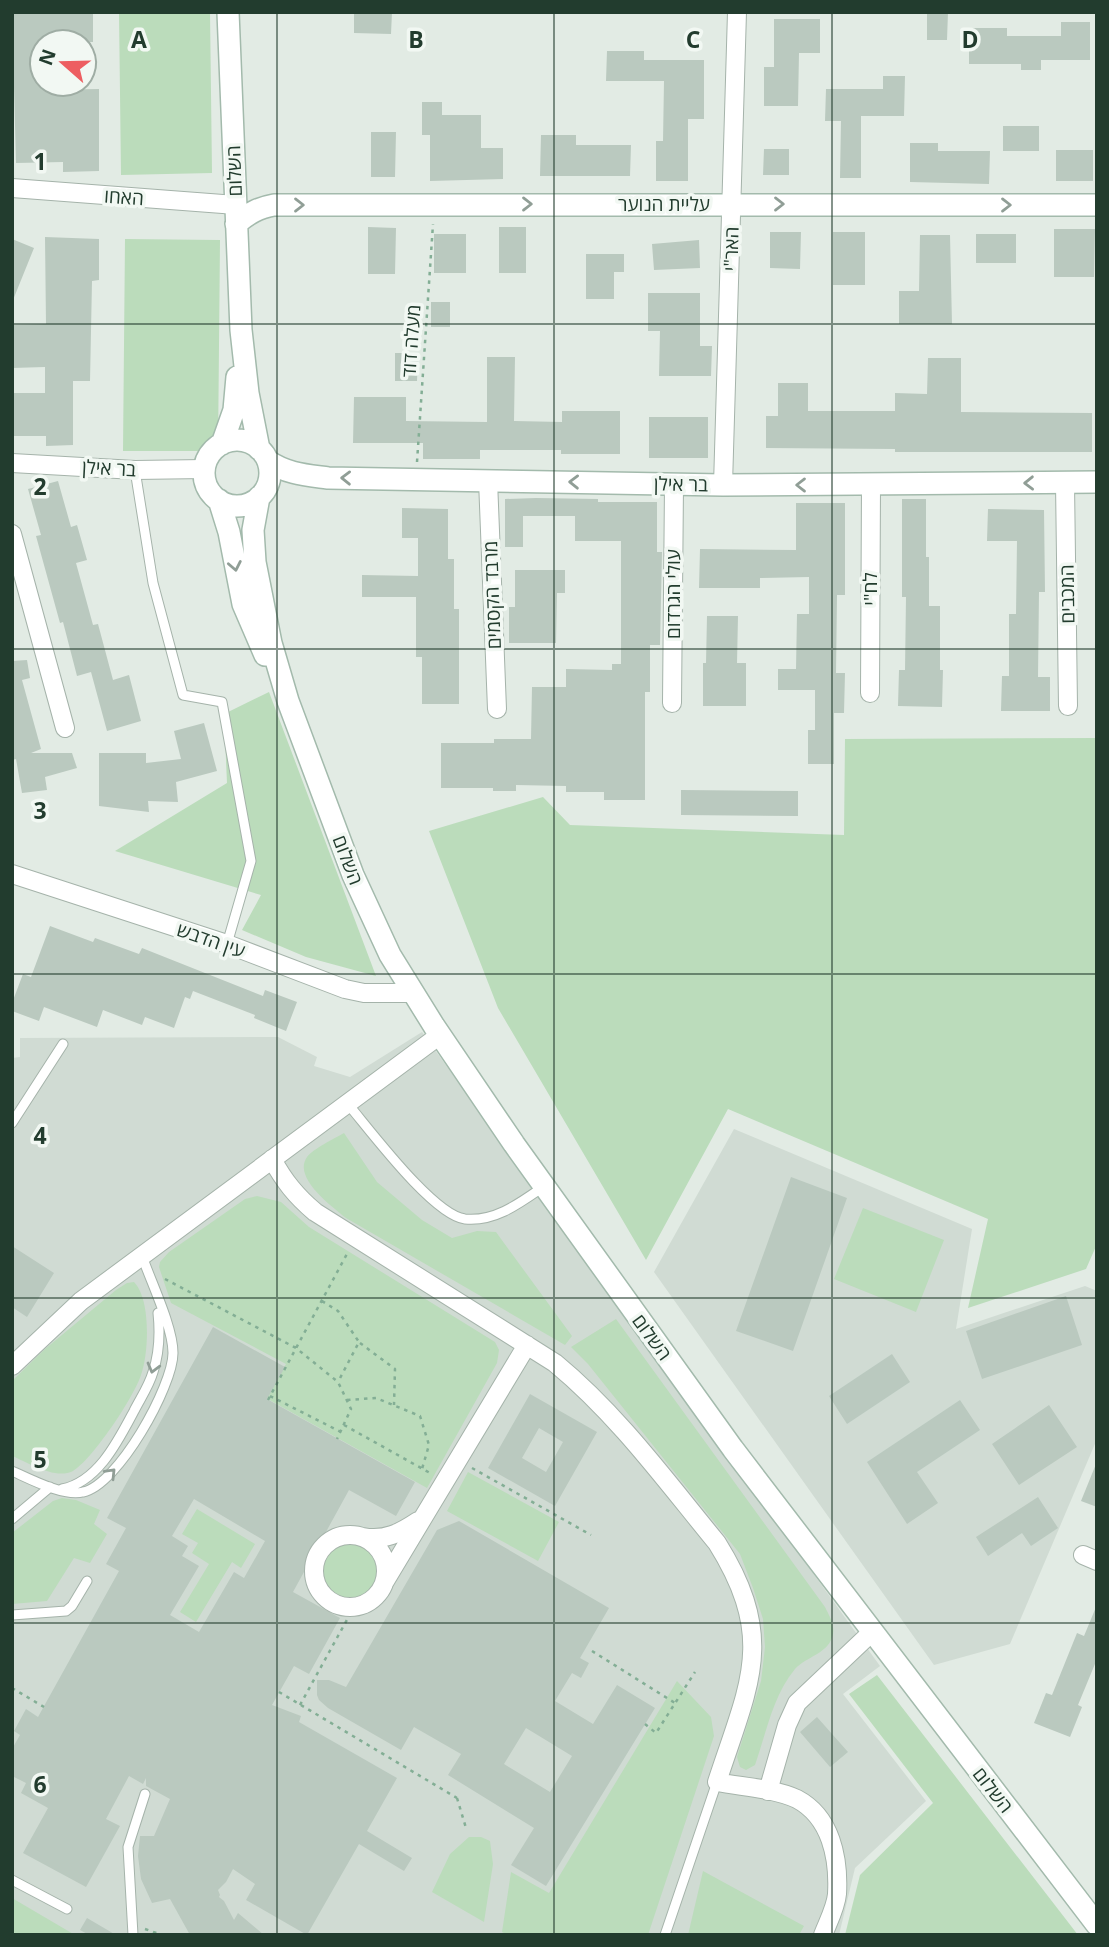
<svg xmlns="http://www.w3.org/2000/svg" width="1109" height="1947" font-family="'Open Sans',Heebo,sans-serif">
<style>
.built{fill:#d0dbd3}
.green{fill:#bbdcbb}
.building{fill:#bac9bf;fill-rule:evenodd}
.lines{fill:none;stroke-linecap:round;stroke-linejoin:round}
.lane-casing{stroke:#a5b3aa;stroke-width:11}
.street-casing{stroke:#a5b3aa;stroke-width:20}
.secondary-casing{stroke:#a3baac;stroke-width:24}
.path{stroke:#83ae95;stroke-width:2.5;stroke-dasharray:3.5 5;stroke-linecap:butt}
.lane{stroke:#fff;stroke-width:9}
.street{stroke:#fff;stroke-width:18}
.secondary{stroke:#fff;stroke-width:21}
.path-bridge{stroke:#83ae95;stroke-width:2.5;stroke-dasharray:3.5 5;stroke-linecap:butt}
.oneway{stroke:#909e96}
.grid{fill:none;stroke:#223c2e;stroke-width:2;stroke-opacity:0.55}
.labels{text-anchor:middle;stroke-width:7;stroke-linejoin:round;paint-order:stroke}
.street-label{font-size:19px;fill:#223c2e;stroke:#f2f8f3}
.grid-label{font-size:23px;text-anchor:middle;font-weight:bold;fill:#223c2e;stroke:#f2f8f3;stroke-width:7;stroke-linejoin:round;paint-order:stroke}
</style>
<rect width="100%" height="100%" fill="#e2ebe4"/>
<!-- built -->
<path class="built" d="M422 1032 880 1666 843 1694 926 1801 855 1868 839 1935H12V1058L20 1057V1038L278 1037 317 1057 314 1066 350 1077Z
M734 1129 972 1229 956 1329 1085 1286 1097 1291V1439L1010 1644 934 1665 654 1272Z"/>
<!-- green -->
<path class="green" d="M119 12H210L212 173 121 175Z
M125 239 220 240 218 451H123Z
M269 692 376 976 306 957 242 930 261 895 115 851 227 783 224 714Z
M1097 738V1244L1086 1269 968 1308 988 1219 728 1109 646 1260 498 1008 429 831 543 797 570 825 844 835 845 739Z
M344 1133 377 1182 422 1220 452 1238 477 1231 496 1232 572 1336 565 1345 346 1218C333 1207 292 1178 307 1157 313 1149 335 1138 344 1133Z
M257 1196 281 1202 309 1227 495 1342 499 1350 497 1363 427 1488 266 1398 286 1364 171 1303 159 1267 160 1262 169 1252 245 1199Z
M863 1208 944 1240 916 1312 834 1279Z
M134 1282C151 1299 149 1353 141 1375 134 1397 92 1460 73 1471 55 1480 29 1463 12 1456V1381L45 1349 116 1290 127 1283Z
M616 1319 825 1607C830 1617 836 1627 832 1638 826 1654 806 1657 795 1669 773 1695 766 1734 755 1765L746 1770 740 1767 737 1757 761 1681 765 1647 763 1619 753 1588 740 1554 588 1364 571 1347Z
M468 1472 559 1522 538 1561 447 1511Z
M62 1498 76 1500 100 1510 94 1524 107 1534 90 1563 74 1558 47 1601 12 1604V1533L53 1501Z
M197 1509 255 1544 241 1568 232 1562 196 1622 180 1612 209 1564 192 1553 198 1543 182 1534Z
M323 1571a27 27 0 1 1 54 0a27 27 0 1 1-54 0Z
M877 1675 1078 1935H845L860 1875 933 1803 849 1694Z
M677 1681 711 1717 714 1736 648 1935H508L502 1932 511 1872 549 1893Z
M469 1837H481L490 1841 493 1864 484 1922 432 1892 450 1854Z
M703 1871 804 1926 799 1935H688Z
M12 1898 75 1935H12Z"/>
<!-- building -->
<path class="building" d="M12 12H93V42H42V85H45V90L99 89V171L63 172V162L16 163Z
M354 12H392L391 34 354 33Z
M927 12H948L947 40H927Z
M774 19H820V53H799L798 106H764V67H774Z
M1061 22H1090V60H1041V70H1021V64H969V28H1007V36H1061Z
M607 51H644V60H704V119H688V181H656V141H663L664 81H606Z
M883 76H905L904 116H861V178H840L841 121H825L826 89H883Z
M422 102H442V115H481V148H503V179L430 181V135H422Z
M1003 126H1039V151H1003Z
M371 132H396L395 177H371Z
M541 135H576V145H631L630 176H540Z
M910 143H938V151H990L989 184 910 182Z
M764 149H789V175H763Z
M1056 150H1093V181H1056Z
M368 227 396 228 395 274H368Z
M499 227H526V273H499Z
M1054 229H1095L1094 277H1054Z
M770 232H801L800 269 770 268Z
M833 232H865V285H833Z
M434 234H466V273H434Z
M976 234H1016V263H976Z
M920 235H950L952 324H899V291H919Z
M45 237 99 239V280L92 281 90 381H73V445L46 446V436H12V393H45V367L12 368V325L46 324Z
M12 239 34 248 13 300H12Z
M699 240 700 268 654 270 652 244Z
M586 254H624V272H614V299H586Z
M648 293H700V346H712L711 376H659L660 331H648Z
M431 302H450V327H431Z
M395 353H418L417 381H395Z
M487 357H515L514 421 562 422V411H620V454H561V450H480V459H423V443H353L354 397H406V421L487 422Z
M928 358H961V412L1092 413V452H895V449L766 448V416H778V383H808V411H895V393L927 394Z
M649 417H708V458H649Z
M58 481 71 527 77 525 87 560 76 563 93 625 98 624 113 680 129 675 141 721 107 731 91 672 77 676 63 622 60 623 36 536 41 535 28 489Z
M536 498 598 499V502H657V552H662L660 645H650V692H645V800H604V792H566V786L516 785V791H493V788H441V743H494V739H531L532 687H566V669L612 670V664H621V541H575V516H523V547H505V499Z
M902 499H926V557H929V606H940V670H943L942 707 898 706 899 670H905L906 597H902Z
M796 503H845V595H837L836 673H845L844 713H834V764H808V730H815V690H778V669H796L797 614H809V577L760 578V588H699L700 549 796 550Z
M402 508 448 509V559H454V609H459V704H422V657H416V597H362V575L418 576V538H402Z
M988 509 1044 510 1045 592H1039L1038 677H1050V711H1001L1002 676H1009V614H1016L1017 541H987Z
M515 570H565V593H557L556 643H509V607H515Z
M707 616H738L737 663H746V706H703V663H706Z
M27 660 30 678 22 680 41 749 31 753H72L77 768 45 777 47 790 22 793 16 759 12 760V661Z
M204 723 217 771 176 782 178 802 148 801 149 812 99 806V753H146V763L181 759 174 731Z
M681 790 798 791V816L681 815Z
M50 926 93 942 95 938 139 954 142 948 263 996 265 990 297 1002 286 1031 254 1018 255 1015 193 991 190 999 185 997 174 1028 145 1017 142 1025 103 1010 97 1027 44 1007 39 1021 12 1011V1003L23 974 31 977Z
M791 1177 847 1198 793 1351 736 1331Z
M12 1246 54 1273 27 1317 12 1307Z
M1066 1296 1082 1345 982 1379 966 1331Z
M213 1327 285 1367 267 1399 415 1482 396 1516 349 1490 293 1592 340 1618 309 1674 294 1666 272 1705 301 1716 299 1722 397 1778 367 1831 412 1858 404 1871 359 1844 307 1935 246 1900 255 1884 233 1869 226 1882 218 1890 220 1895 219 1897 224 1901 234 1920 238 1913 264 1935H190L170 1899 152 1903 141 1879 138 1856 140 1836H154L170 1799 146 1786V1778L143 1784 129 1776 106 1819 120 1826 86 1887 23 1853 48 1808 21 1793 26 1783 12 1776V1749L20 1735 14 1731 26 1709 38 1717 119 1571 106 1564 126 1528 107 1518ZM194 1499 265 1541 244 1578 234 1572 199 1632 170 1615 199 1566 182 1556 188 1546 172 1536Z
M892 1354 910 1382 847 1424 829 1396Z
M530 1394 597 1432 555 1506 488 1468ZM539 1428 563 1442 546 1472 522 1458Z
M960 1400 980 1430 917 1472 938 1503 907 1524 867 1462Z
M1049 1405 1077 1447 1019 1485 992 1444Z
M1096 1464H1097V1507L1081 1501Z
M1038 1497 1058 1528 1031 1546 1022 1533 988 1556 976 1537Z
M459 1521 609 1608 580 1658 589 1663 581 1678 572 1673 555 1701 593 1724 617 1685 655 1708 546 1886 511 1865 534 1828 448 1775 461 1754 414 1727 401 1750 328 1708 319 1700 317 1695V1680H329L346 1687 437 1530ZM526 1728 572 1756 550 1792 504 1764Z
M1096 1607 1097 1659 1078 1705 1082 1707 1070 1737 1034 1723 1046 1693 1052 1695 1077 1633 1084 1636Z
M817 1717 848 1752 830 1767 800 1732Z
M87 1918 116 1935H89L80 1930Z"/>
<g class="lines">
<defs>
<path id="lane" d="M135 470 153 583 183 695 222 702 251 861 227 944
M347 1103C370 1130 433 1215 465 1219 495 1222 520 1203 543 1187
M12 1123 63 1044
M12 1471C30 1479 64 1497 83 1492 118 1485 173 1386 173 1353 173 1327 151 1282 142 1256
M62 1489C98 1482 118 1441 134 1411 140 1399 149 1386 153 1372 159 1354 160 1332 158 1313
M12 1519 50 1487
M12 1615 66 1611 72 1606 87 1581
M12 1880 67 1909
M133 1935 128 1847 145 1794
M665 1935 717 1782"/>
<path id="street" d="M12 188 236 205
M12 463 135 470 205 469
M488 480 497 709
M1065 483 1068 706
M723 485 737 12
M12 534 65 728
M870 693 871 485
M672 703 674 485
M12 874 227 944 345 989 364 993H412
M272 1159C284 1181 296 1196 315 1212L555 1363C618 1415 666 1481 717 1543 777 1639 749 1684 717 1782 742 1787 773 1788 797 1799 831 1817 839 1858 837 1894 836 1907 828 1922 823 1935
M12 1366 81 1301 440 1035
M314 1571a36 36 0 1 1 72 0a36 36 0 1 1-72 0Z
M363 1537C385 1541 400 1533 418 1521
M1083 1555 1097 1561
M385 1581 527 1345
M768 1791 787 1725 797 1703 872 1632"/>
<path id="secondary" d="M228 12 241 330 248 393 259 449
M236 224C249 213 258 208 274 205H1097
M204 473a33 33 0 1 1 66 0a33 33 0 1 1-66 0Z
M222 444 234 410 237 377
M268 461C287 474 306 475 328 478L723 485 1097 482
M259 497 253 530 255 562 271 643 288 701 353 875 390 955 434 1026 514 1144 733 1449 1097 1925
M219 500 229 532 243 604 265 655"/>
</defs>
<!-- lane casing -->
<use href="#lane" class="lane-casing"/>
<!-- street casing -->
<use href="#street" class="street-casing"/>
<!-- secondary casing -->
<use href="#secondary" class="secondary-casing"/>
<!-- path -->
<path class="path" d="M417 462 433 224
M165 1279 296 1348 338 1382 351 1409 337 1439
M322 1301 338 1311 359 1342 338 1382
M360 1343 395 1369 394 1405
M270 1396 341 1432
M268 1400 348 1252
M347 1400 376 1398 420 1416 429 1445 422 1469
M344 1425 430 1473
M472 1468 591 1535
M592 1651 675 1703
M12 1688 44 1707
M300 1705 354 1607
M645 1724 656 1733 695 1672
M457 1798 466 1828
M145 1929 162 1935"/>
<!-- lane -->
<use href="#lane" class="lane"/>
<!-- street -->
<use href="#street" class="street"/>
<!-- secondary -->
<use href="#secondary" class="secondary"/>
<!-- path-bridge -->
<path class="path-bridge" d="M279 1692 457 1798"/>
</g>
<!-- one-way arrows -->
<defs><path id="oneway-chevron" d="M-2-3.5L2.5 0L-2 3.5" fill="none" stroke-width="1.6" stroke-linecap="round" stroke-linejoin="round" transform="scale(1.75)"/></defs>
<g class="oneway">
<use href="#oneway-chevron" transform="translate(527 204)"/>
<use href="#oneway-chevron" transform="translate(779 204)"/>
<use href="#oneway-chevron" transform="translate(299 205)"/>
<use href="#oneway-chevron" transform="translate(1006 205)"/>
<use href="#oneway-chevron" transform="translate(346 478) rotate(-179)"/>
<use href="#oneway-chevron" transform="translate(574 482) rotate(-179)"/>
<use href="#oneway-chevron" transform="translate(1029 483) rotate(179)"/>
<use href="#oneway-chevron" transform="translate(801 485) rotate(-180)"/>
<use href="#oneway-chevron" transform="translate(235 566) rotate(79)"/>
<use href="#oneway-chevron" transform="translate(153 1368) rotate(105)"/>
<use href="#oneway-chevron" transform="translate(111 1473) rotate(-46)"/>
</g>
<!-- grid -->
<path class="grid" d="M277 12V1935M554 12V1935M832 12V1935M12 324H1097M12 649H1097M12 974H1097M12 1298H1097M12 1623H1097"/>
<g class="labels">
<!-- street labels -->
<g class="street-label">
<text transform="translate(234 171) rotate(-92)" y="7">השלום</text>
<text transform="translate(124 197) rotate(4)" y="7">האחו</text>
<text x="664" y="211">עליית הנוער</text>
<text transform="translate(731 249) rotate(-88)" y="7">האר"י</text>
<text transform="translate(411 341) rotate(-86)" y="7">מעלה דוד</text>
<text transform="translate(109 468) rotate(3)" y="7">בר אילן</text>
<text transform="translate(681 484) rotate(1)" y="7">בר אילן</text>
<text transform="translate(870 589) rotate(-90)" y="7">לח"י</text>
<text transform="translate(673 594) rotate(-90)" y="7">עולי הגרדום</text>
<text transform="translate(1067 594) rotate(-91)" y="7">המכבים</text>
<text transform="translate(492 595) rotate(-92)" y="7">מרבד הקסמים</text>
<text transform="translate(348 860) rotate(69)" y="7">השלום</text>
<text transform="translate(211 940) rotate(19)" y="7">עין הדבש</text>
<text transform="translate(652 1337) rotate(54)" y="7">השלום</text>
<text transform="translate(993 1790) rotate(52)" y="7">השלום</text>
</g>
</g>
<g class="grid-label">
<text x="139" y="48">A</text>
<text x="416" y="48">B</text>
<text x="693" y="48">C</text>
<text x="970" y="48">D</text>
<text x="40" y="170">1</text>
<text x="40" y="495">2</text>
<text x="40" y="819">3</text>
<text x="40" y="1144">4</text>
<text x="40" y="1468">5</text>
<text x="40" y="1793">6</text>
</g>
<!-- border -->
<rect width="1109" height="1947" fill="none" stroke="#223c2e" stroke-width="28"/>
<!-- north arrow -->
<g transform="translate(63 63) rotate(290)"><circle r="33" fill="#f2f8f3" stroke="#9fada4" stroke-width="2"/>
<path d="M0-5L12 26L0 18L-12 26Z" fill="#ed5e61"/>
<text y="-10" font-size="19" font-weight="bold" text-anchor="middle" fill="#223c2e">N</text>
</g>
</svg>
